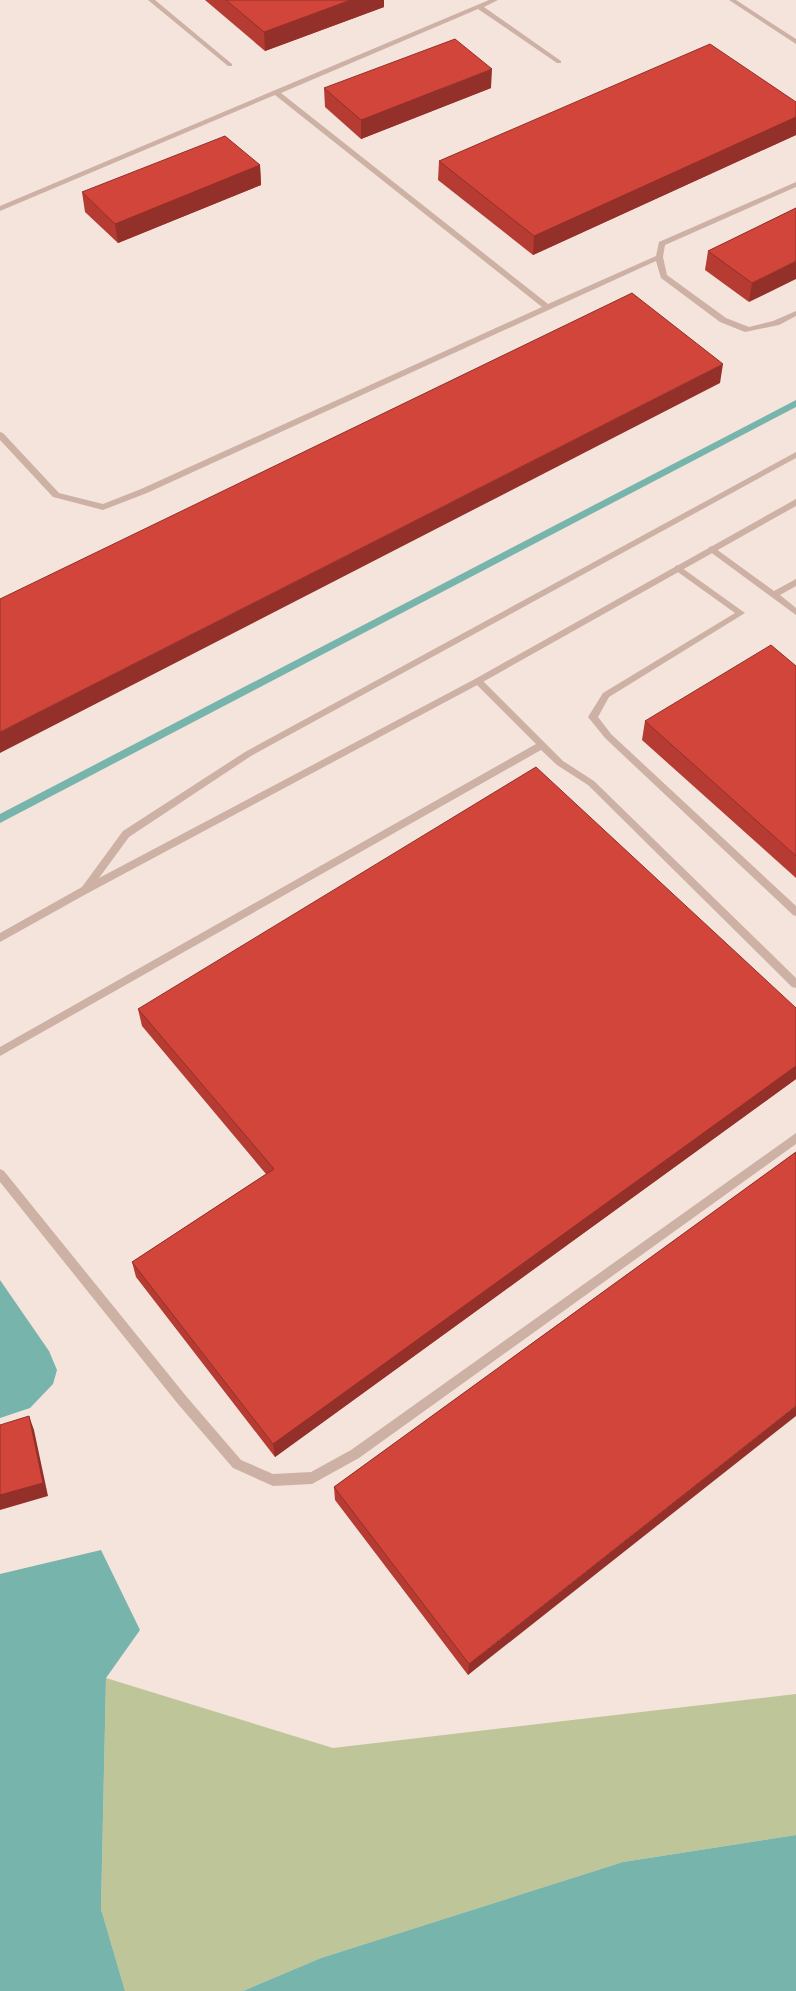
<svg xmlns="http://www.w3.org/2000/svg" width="796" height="1991" font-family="'Nunito Sans',sans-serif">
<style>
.green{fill:#bec599}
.water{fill:#77b4ac}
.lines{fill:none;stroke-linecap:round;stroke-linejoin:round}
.stream{fill:#77b4ac;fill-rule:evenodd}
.lane{fill:#ceb1a5;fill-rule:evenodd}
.street{fill:#ceb1a5;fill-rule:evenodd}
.wall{fill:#b53b33}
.shaded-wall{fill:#933029}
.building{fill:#d2453b;stroke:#933029}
</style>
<rect width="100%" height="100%" fill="#f4e4db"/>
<!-- green -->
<path class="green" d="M106 1678 333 1748 796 1694V1835L623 1862 321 1958 243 1991H125L101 1909Z"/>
<!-- water -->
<path class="water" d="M0 1280 49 1351 57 1370 53 1384 30 1408 0 1418Z
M101 1550 140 1630 106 1678 101 1909 125 1991H0V1574Z
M796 1835V1991H243L321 1958 623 1862Z"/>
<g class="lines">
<!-- stream -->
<path class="stream" d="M796 400V407L0 823V814Z"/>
<!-- lane -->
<path class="lane" d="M148 0H155L232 64V66H228Z
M489 0H498L484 7 561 61V63H557L478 9 281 93 548 304 656 256 659 242 796 182V187L665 245 663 257 667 275 726 318 749 327 773 321 796 311V316L779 325 745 332 720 322 661 278 656 261 147 493 103 510 53 497 0 440V432L3 433 59 493 103 504 141 489 542 307 275 95 0 211V206Z
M729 0H736L796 39V44Z
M796 452V458L251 756 129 837 88 893H82L80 890 82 887 123 831 245 752Z
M712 546 774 591 796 579V586L780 595 796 608V615L709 551V547Z
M678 565 745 613 609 697 598 717 611 734 796 906V916L793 915 605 738 588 717 603 693 735 613 675 570V566Z
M478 678 481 679 563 761 594 781 796 978V988L792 987 588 785 557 765 541 750 0 1056V1047L536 744 475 683 474 681 475 679Z
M796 1133V1144L359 1458 312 1484 273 1486 233 1468 178 1404 0 1182V1169L4 1171 186 1396 241 1460 273 1474 311 1472 351 1450Z"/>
<!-- street -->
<path class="street" d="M796 499V506L481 683 88 893 0 942V933L82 887 475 679Z"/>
</g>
<!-- wall -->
<path class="wall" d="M205 0H384V7L265 51Z
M324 88H491L361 139 325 107Z
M796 102V135L533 255 438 180 439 161Z
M260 165 261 185 118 243 85 212 82 192Z
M796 208 749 302 705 270 708 251Z
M796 666V878L642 740 645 721Z
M796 1008V1079L275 1457 136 1277 132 1262 266 1174 142 1026 138 1009Z
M796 1152 468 1675 335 1500 334 1487Z"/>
<!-- shaded-wall -->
<path class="shaded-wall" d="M351 0H384V7L265 51 264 32Z
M492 69 491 88 361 139V120Z
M796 117V135L533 255 534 236Z
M260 165 261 185 118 243 115 224Z
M796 261V279L749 302 752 283Z
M723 364 720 383 0 753V732Z
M796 1066V1079L275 1457 273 1444Z
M796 1406V1416L468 1675 469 1664Z
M29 1416 34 1430 48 1496 0 1510V1495Z"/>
<!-- building -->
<path class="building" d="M226 0H351L264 32Z
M455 39 492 69 361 120 324 88Z
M710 44 796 102V117L534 236 439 161Z
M225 136 260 165 115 224 82 192Z
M796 208V261L752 283 708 251Z
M632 293 723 364 0 732V599Z
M771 645 796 666V856L645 721Z
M536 767 796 1008V1066L273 1444 132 1262 274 1169 138 1009Z
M796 1152V1406L469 1664 334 1487Z
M29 1416 43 1483 0 1495V1425Z"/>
</svg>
